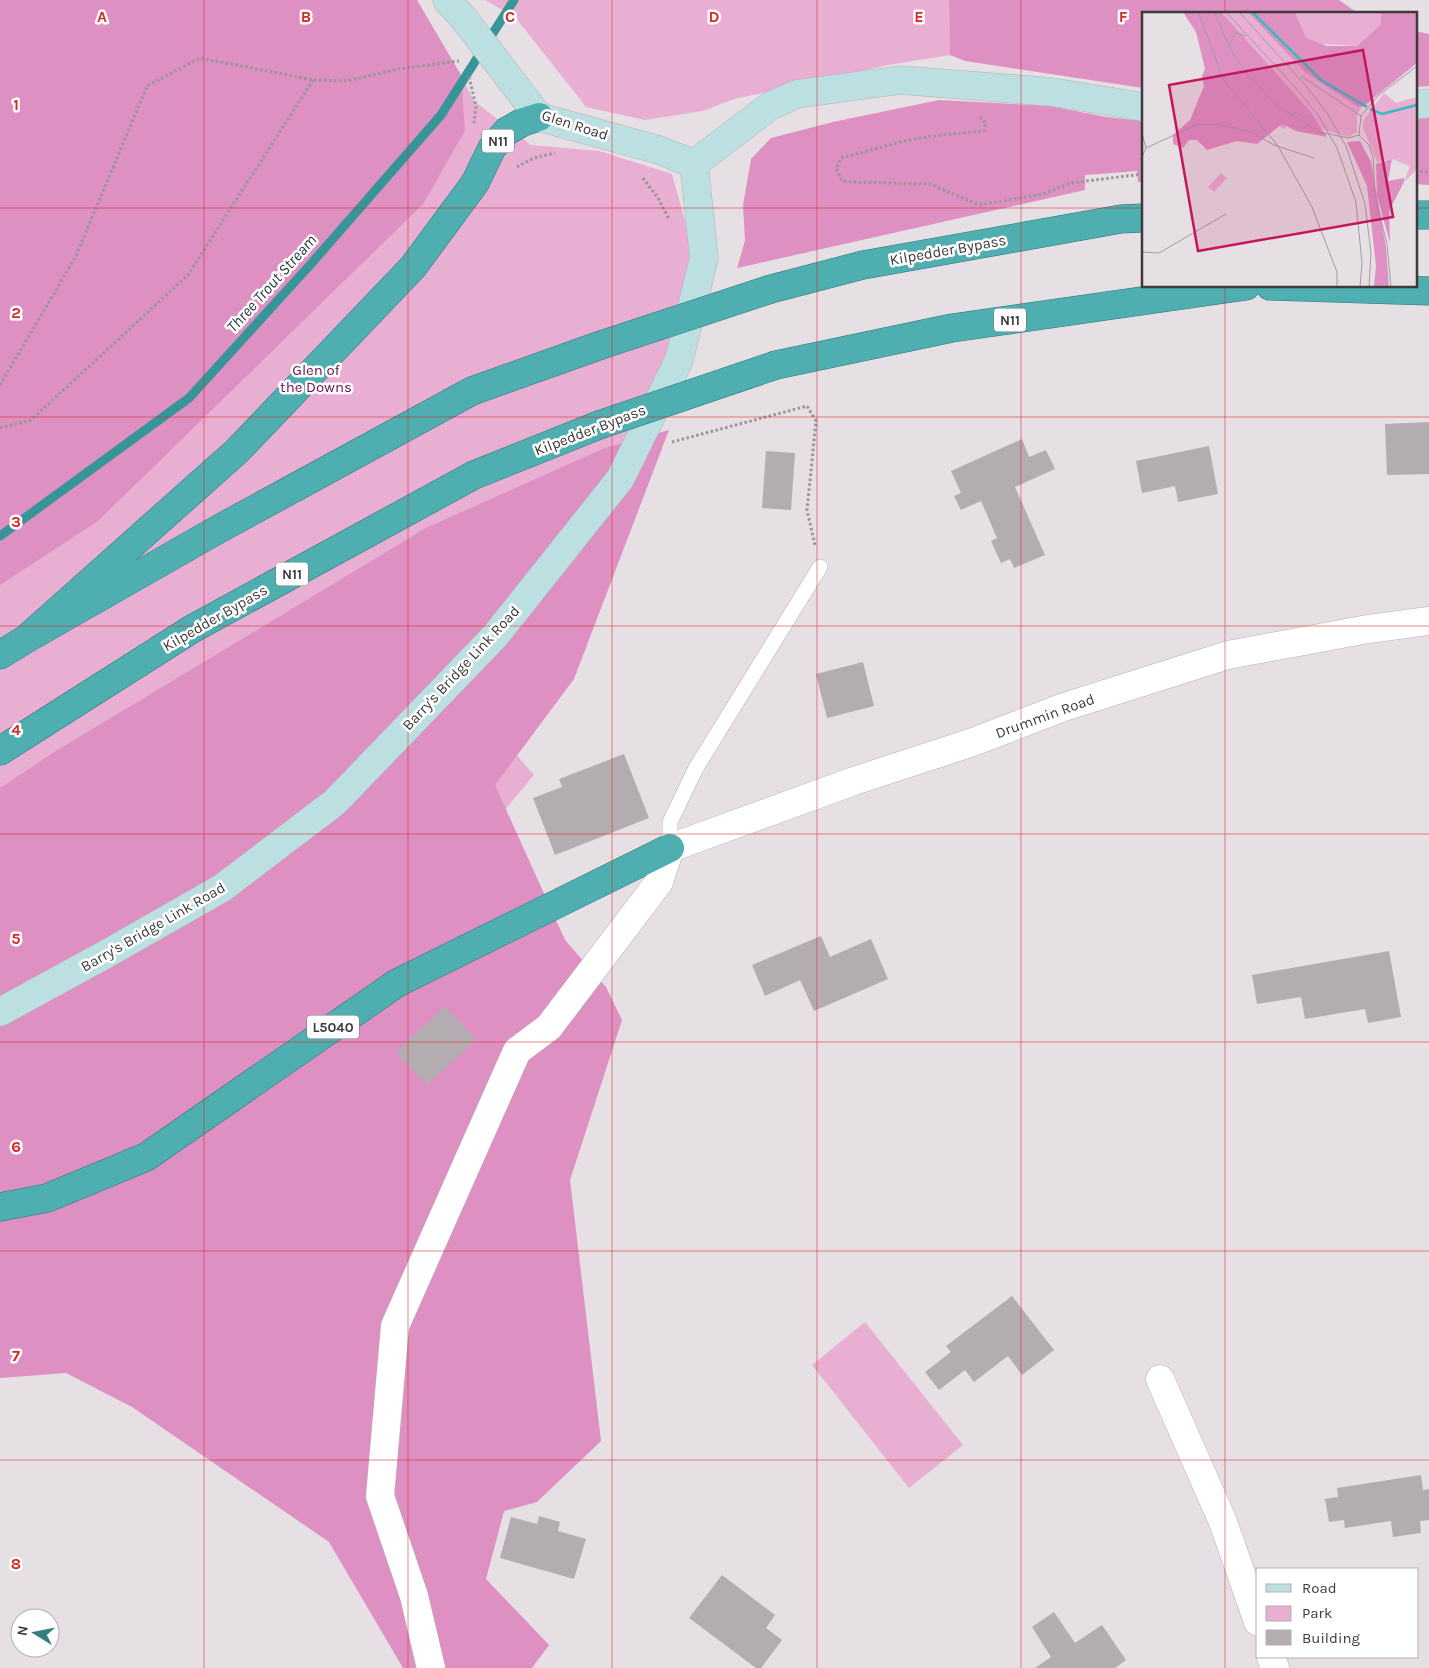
<svg xmlns="http://www.w3.org/2000/svg" width="1429" height="1668" font-family="Karla,sans-serif">
<style>
.green{fill:#e8afd2}
.forest{fill:#dd90c1}
.lines{fill:none;stroke-linecap:round;stroke-linejoin:round}
.stream{stroke:#379598;stroke-width:9}
.building{fill:#b3acb0}
.service-casing{stroke:#b6b0b4;stroke-width:16}
.minor-casing{stroke:#b6b0b4;stroke-width:29}
.secondary-casing{stroke:#b6b0b4;stroke-width:29}
.trunk-casing{stroke:#2a787b;stroke-width:29}
.path{stroke:#9a9598;stroke-width:3;stroke-dasharray:2.5 2.5;stroke-linecap:butt}
.service{stroke:#fff;stroke-width:15}
.minor{stroke:#fff;stroke-width:28}
.secondary{stroke:#bce0e2;stroke-width:28}
.trunk{stroke:#4eaeb0;stroke-width:28}
.trunk-bridge-casing{stroke:#2a787b;stroke-width:29;stroke-linecap:butt}
.trunk-bridge{stroke:#4eaeb0;stroke-width:28}
.grid{fill:none;stroke:#d62828;stroke-width:1;stroke-opacity:0.55}
.labels{text-anchor:middle;stroke-width:5;stroke-linejoin:round;paint-order:stroke}
.shield{fill:#fff;stroke:#767576;stroke-width:1}
.shield-label{font-size:14px;font-weight:bold;fill:#3c3a3b}
.street-label{font-size:15px;fill:#3c3a3b;stroke:#fff}
.park-label{font-size:15px;fill:#690e52;stroke:#fff}
.water-label{font-size:16px;font-style:italic;fill:#1f3536;stroke:#fff}
.inset-river{fill:none;stroke:#35bcc0;stroke-width:2.5}
.inset-road{fill:none;stroke:#a29da0;stroke-width:1}
.view{fill:#c2185b;fill-opacity:0.15;stroke:#c2185b;stroke-width:2.5}
.inset-edge{fill:none;stroke:#3c3a3b;stroke-width:2.5}
.grid-label{font-size:16px;text-anchor:middle;font-weight:bold;fill:#d62828;stroke:#fff;stroke-width:5;stroke-linejoin:round;paint-order:stroke}
</style>
<rect width="100%" height="100%" fill="#e6dfe3"/>
<!-- green -->
<path class="green" d="M485 0H949L950 55 888 65 734 99 703 111 645 120 586 107 516 18Z
M455 65 474 101 531 145 599 151 672 174 695 257 655 425 471 703 534 775 498 818 100 1373 0 1346V249Z
M865 1322 963 1445 909 1488 812 1365Z"/>
<!-- forest -->
<path class="forest" d="M0 0H417L461 75 465 131 423 204 98 521 0 585Z
M949 0H1339L1359 14H1143V88L965 61 950 55Z
M1415 31 1429 34V86L1415 87Z
M939 100 1050 106 1106 117 1143 121V182H1138L1137 171 1085 175V190L737 268 745 241 743 205 751 159 771 138 833 122Z
M1429 118V185L1415 184V119Z
M669 430 574 679 495 785 565 940 606 987 622 1020 570 1180 601 1441 537 1502 504 1511 486 1579 549 1645 532 1668H403L329 1542 132 1407 66 1373 0 1378V788L56 751 426 528 605 448Z"/>
<g class="lines">
<!-- stream -->
<path class="stream" d="M0 536 189 398 310 265 441 115 514 0"/>
</g>
<!-- building -->
<path class="building" d="M1429 422V474L1387 475 1385 424Z
M1022 439 1029 457 1046 450 1055 469 1015 487 1045 555 1014 568 1010 559 1001 563 991 541 997 538 981 501 961 510 954 496 961 493 951 471Z
M1209 446 1218 494 1178 502 1175 486 1142 493 1136 461Z
M766 451 795 453 791 510 762 508Z
M863 662 874 706 827 718 816 674Z
M624 754 649 818 555 855 533 798 562 787 559 779Z
M821 936 830 957 871 939 888 979 814 1011 800 980 765 996 752 965Z
M1389 951 1401 1017 1368 1023 1365 1009 1305 1019 1301 997 1257 1004 1252 975Z
M445 1006 476 1040 427 1085 396 1052Z
M1012 1296 1054 1350 1022 1375 1008 1356 974 1382 965 1370 939 1390 925 1372 951 1352 946 1346Z
M1421 1475 1423 1490 1429 1489V1520L1420 1521 1421 1533 1393 1537 1391 1521 1345 1528 1344 1520 1329 1522 1325 1499 1338 1497 1337 1488Z
M539 1516 560 1522 558 1531 586 1539 574 1579 500 1558 511 1517 537 1524Z
M722 1575 775 1615 766 1628 782 1640 761 1668H756L689 1618Z
M1054 1612 1075 1643 1102 1625 1126 1660 1115 1668H1035L1051 1657 1032 1627Z"/>
<g class="lines">
<defs>
<path id="service" d="M670 848V822L696 768 820 567"/>
<path id="minor" d="M1160 1379 1223 1522 1258 1622
M1271 1657 1275 1668
M431 1668 414 1596 380 1496 395 1326 517 1051 549 1027 659 882 670 848 854 781 973 742 1064 707 1228 655 1368 629 1429 621"/>
<path id="secondary" d="M447 0 465 20 539 117 659 150 694 164
M1415 105 1429 103
M694 164 770 106 797 94 900 80 1052 92 1143 107
M0 1012 108 953 222 888 335 802 495 636 620 479 679 360 704 258 694 164"/>
<path id="trunk" d="M1415 215H1429
M1270 286 1429 291
M771 289 863 265 1121 219 1143 218
M776 365 952 328 1246 286
M26 639 237 451 413 267 475 183 492 148 507 131 523 122 539 117
M0 655 26 639 217 530 472 391 601 345
M0 751 192 629 474 475 599 425
M0 1207 47 1198 146 1157 397 983 670 848"/>
</defs>
<!-- service casing -->
<use href="#service" class="service-casing"/>
<!-- minor casing -->
<use href="#minor" class="minor-casing"/>
<!-- secondary casing -->
<use href="#secondary" class="secondary-casing"/>
<!-- trunk casing -->
<use href="#trunk" class="trunk-casing"/>
<!-- path -->
<path class="path" d="M469 77 476 106 474 123
M980 117 986 123 984 131 941 135 908 140 841 158 836 169 842 181 852 182 930 184 979 205 1043 194 1071 183 1143 174
M517 167 534 158 555 153
M1415 171 1429 172
M643 178 658 198 669 219
M0 385 76 256 147 86 200 58 313 80 347 81 398 69 459 61
M0 428 31 420 188 275 313 80
M672 442 807 406 816 421 807 510 815 545"/>
<!-- service -->
<use href="#service" class="service"/>
<!-- minor -->
<use href="#minor" class="minor"/>
<!-- secondary -->
<use href="#secondary" class="secondary"/>
<!-- trunk -->
<use href="#trunk" class="trunk"/>
<defs>
<path id="trunk-bridge" d="M601 345 771 289
M599 425 776 365"/>
</defs>
<!-- trunk-bridge casing -->
<use href="#trunk-bridge" class="trunk-bridge-casing"/>
<!-- trunk-bridge -->
<use href="#trunk-bridge" class="trunk-bridge"/>
</g>
<!-- grid -->
<path class="grid" d="M204 0V1668M408 0V1668M612 0V1668M817 0V1668M1021 0V1668M1225 0V14M0 208H1143M1415 208H1429M1225 286V1668M0 417H1429M0 626H1429M0 834H1429M0 1042H1429M0 1251H1429M0 1460H1429"/>
<g class="labels">
<!-- shield labels -->
<g class="shield">
<rect x="482" y="129.5" width="32" height="23" rx="4"/>
<rect x="994" y="308.5" width="32" height="23" rx="4"/>
<rect x="276" y="562.5" width="32" height="23" rx="4"/>
<rect x="307" y="1015.5" width="52" height="23" rx="4"/>
</g>
<g class="shield-label">
<text x="498" y="146">N11</text>
<text x="1010" y="325">N11</text>
<text x="292" y="579">N11</text>
<text x="333" y="1032">L5040</text>
</g>
<!-- street labels -->
<g class="street-label">
<text transform="translate(575 125) rotate(18)" y="5">Glen Road</text>
<text transform="translate(948 250) rotate(-10)" y="5">Kilpedder Bypass</text>
<text transform="translate(590 430) rotate(-21)" y="5">Kilpedder Bypass</text>
<text transform="translate(215 618) rotate(-30)" y="5">Kilpedder Bypass</text>
<text transform="translate(461 668) rotate(-47)" y="5">Barry's Bridge Link Road</text>
<text transform="translate(1045 716) rotate(-20)" y="5">Drummin Road</text>
<text transform="translate(153 927) rotate(-30)" y="5">Barry's Bridge Link Road</text>
</g>
<!-- park labels -->
<g class="park-label">
<text x="316" y="375">Glen of<tspan x="316" dy="17">the Downs</tspan></text>
</g>
<!-- water labels -->
<g class="water-label">
<text transform="translate(271 283) rotate(-48)" y="6">Three Trout Stream</text>
</g>
</g>
<!-- overview -->
<g transform="translate(1142 12)">
<rect width="275" height="275" fill="#e6dfe3"/>
<path d="M45 0H146L158 11 153 0H239V12L215 34 181 32 200 49 275 0 215 103V120L206 125 149 108 142 117 63 78 65 58 55 19ZM242 81 254 91 275 85V157L262 170 268 154 250 147 235 150 221 116V109ZM79 161 85 166 72 180 66 175Z" fill="#e8afd2"/>
<path d="M41 0H79L168 99 185 125 154 119 140 112 115 132 95 129 65 138 55 128H47L41 136 31 132V123L48 108 62 74 60 64 63 57 54 20ZM106 0H153L164 26 185 34H215L239 12V0H275V51L222 94 216 95 163 60ZM218 129 229 150 244 235 247 275H232L234 254 225 174 205 130ZM250 147 246 169 262 166V170L247 199 248 231 235 183 234 152Z" fill="#dd90c1"/>
<path class="inset-river" d="M110 0 179 68 225 95M228 97 240 102 275 93"/>
<path class="inset-road" d="M56 0 82 68 136 134M72 0 87 34M84 0 152 74 176 103 195 136 214 190 220 251 218 275M97 0 164 74 185 101 204 134 223 192 229 241 227 275M87 34 105 62 135 94 178 120 206 126 217 123M87 34 93 21 104 24M159 64 219 104M0 121 4 136 0 145M217 123 227 133 231 145 233 184 245 232 249 275M217 123 219 104 236 84 275 54M136 134 170 195 195 260V275M4 136 54 113 75 112 109 120 132 133 172 146M0 240 17 241 84 202"/>
<path class="view" d="M221 38 251 205 56 239 27 73Z"/>
<rect width="275" height="275" class="inset-edge"/>
</g>
<g class="grid-label">
<text x="102" y="22">A</text>
<text x="306" y="22">B</text>
<text x="510" y="22">C</text>
<text x="714" y="22">D</text>
<text x="919" y="22">E</text>
<text x="1123" y="22">F</text>
<text x="16" y="110">1</text>
<text x="16" y="318">2</text>
<text x="16" y="527">3</text>
<text x="16" y="735">4</text>
<text x="16" y="944">5</text>
<text x="16" y="1152">6</text>
<text x="16" y="1361">7</text>
<text x="16" y="1569">8</text>
</g>
<!-- legend -->
<rect x="1256" y="1568" width="162" height="90" fill="#ffffff" stroke="#b1b0b1"/>
<rect x="1266" y="1584" width="25" height="8" fill="#bce0e2" stroke="#b1b0b1"/>
<text x="1302" y="1593" font-size="15" fill="#3c3a3b">Road</text>
<rect x="1266" y="1606" width="25" height="15" fill="#e8afd2" stroke="#b1b0b1"/>
<text x="1302" y="1618" font-size="15" fill="#3c3a3b">Park</text>
<rect x="1266" y="1630" width="25" height="15" fill="#b3acb0" stroke="#b1b0b1"/>
<text x="1302" y="1643" font-size="15" fill="#3c3a3b">Building</text>
<!-- north arrow -->
<g transform="translate(35 1633) rotate(280)"><circle r="24" fill="#ffffff" stroke="#b1b0b1"/>
<path d="M0-4L9 19L0 12L-9 19Z" fill="#357e80"/>
<text y="-8" font-size="14" font-weight="bold" text-anchor="middle" fill="#3c3a3b">N</text>
</g>
</svg>
